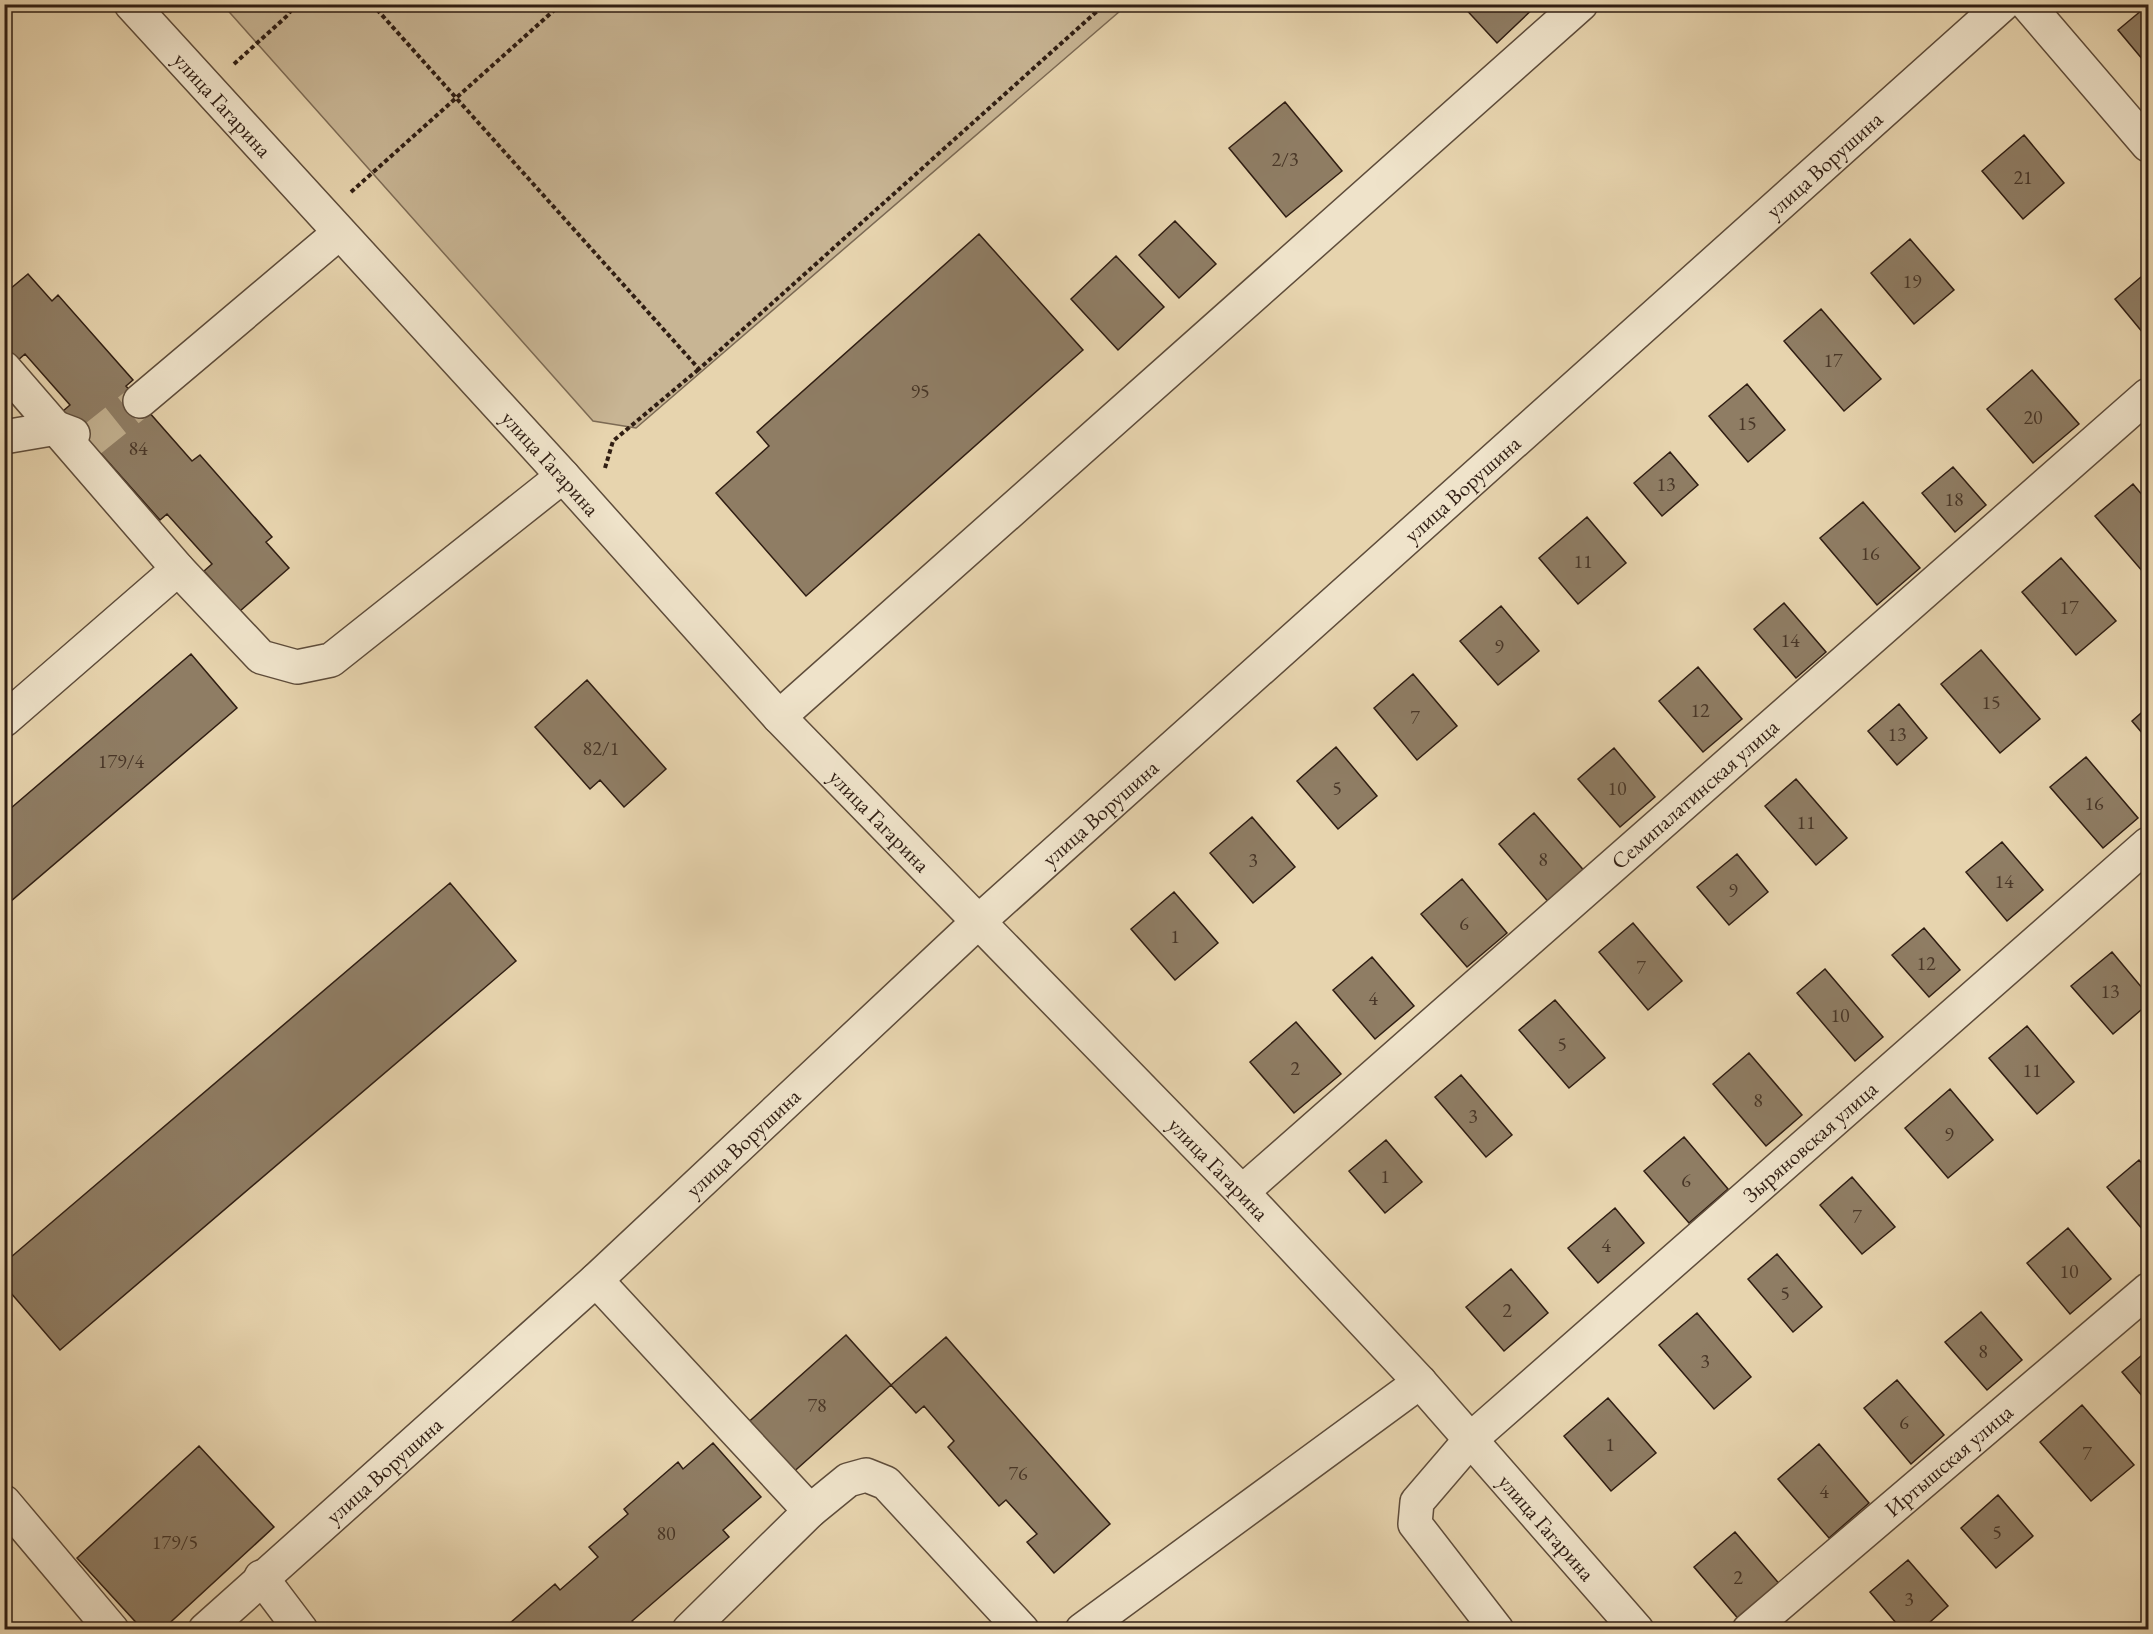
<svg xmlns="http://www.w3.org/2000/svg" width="2153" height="1634" font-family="'EB Garamond',serif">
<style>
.green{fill:#c8b594;stroke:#7c6a54;stroke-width:1.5}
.building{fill:#8f7d64;stroke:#301e13;stroke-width:1.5}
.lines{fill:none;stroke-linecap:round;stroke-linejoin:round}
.minor-tunnel{stroke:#c2b08f;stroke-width:33;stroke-dasharray:33 16;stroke-linecap:butt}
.minor-casing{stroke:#5e4c3a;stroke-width:36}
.path{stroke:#301e13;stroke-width:4;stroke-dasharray:4.5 3;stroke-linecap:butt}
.minor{stroke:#efe3ca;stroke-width:33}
.labels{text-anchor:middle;stroke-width:5;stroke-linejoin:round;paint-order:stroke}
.number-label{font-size:20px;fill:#483627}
.street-label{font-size:22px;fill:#301e13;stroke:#efe3ca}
</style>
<rect width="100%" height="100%" fill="#e7d4ae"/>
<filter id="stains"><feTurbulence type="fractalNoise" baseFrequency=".00333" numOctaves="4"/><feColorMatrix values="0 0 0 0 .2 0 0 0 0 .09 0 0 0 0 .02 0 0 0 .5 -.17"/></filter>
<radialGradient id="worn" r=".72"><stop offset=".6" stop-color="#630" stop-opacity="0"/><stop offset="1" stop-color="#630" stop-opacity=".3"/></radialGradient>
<!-- green -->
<path class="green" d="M223 5H1127L636 428 593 421Z"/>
<!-- building -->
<path class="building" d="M1461 4H1538L1497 43Z
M2148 5V66L2118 30Z
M1285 102 1342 171 1286 217 1229 148Z
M2024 135 2064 183 2023 219 1982 171Z
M1175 221 1216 264 1179 298 1139 255Z
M979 234 1083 350 806 596 716 493 769 446 757 432Z
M1910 239 1954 290 1914 324 1871 273Z
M1116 256 1164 307 1118 350 1071 299Z
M2148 271V339L2115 299Z
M28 274 52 301 58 295 133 380 126 386 192 461 200 455 272 537 266 542 289 568 240 611 204 571 212 564 167 514 160 520 63 411 70 405 25 354 17 361 4 347V294Z
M1821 309 1881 379 1844 411 1784 341Z
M2032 370 2079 424 2033 463 1987 409Z
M1747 384 1785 430 1748 462 1709 416Z
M1670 452 1698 485 1662 516 1634 483Z
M1953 467 1986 505 1955 532 1922 493Z
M2133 484 2148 502V567L2143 572 2095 516Z
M1863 502 1920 568 1877 605 1820 538Z
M1587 517 1626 563 1578 604 1539 558Z
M2061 558 2116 621 2076 655 2022 592Z
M1784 603 1826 652 1796 678 1754 629Z
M1501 606 1539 651 1498 685 1460 641Z
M1981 650 2040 719 2000 753 1941 684Z
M191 654 237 708 4 907V814Z
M1698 667 1742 719 1703 752 1659 701Z
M1413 674 1457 726 1417 760 1374 708Z
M587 680 666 769 624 807 600 780 590 789 535 727Z
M1899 704 1927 738 1897 765 1868 731Z
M2148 707V740L2132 721Z
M1336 747 1377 796 1338 829 1297 781Z
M1614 748 1655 797 1620 827 1578 779Z
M2086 757 2138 818 2103 848 2050 787Z
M1796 779 1847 838 1816 865 1765 806Z
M1534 813 1587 874 1551 905 1499 844Z
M1252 817 1295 867 1253 903 1210 853Z
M2002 842 2043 890 2007 921 1966 872Z
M1737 854 1768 892 1729 925 1697 887Z
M1462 879 1507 933 1467 967 1421 914Z
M450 883 516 961 60 1350 4 1285V1263Z
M1174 892 1218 943 1175 980 1131 929Z
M1633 923 1682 981 1648 1010 1599 952Z
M1924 928 1960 970 1929 997 1892 955Z
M2112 952 2148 995V1004L2113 1034 2071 986Z
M1372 957 1414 1006 1375 1039 1333 990Z
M1825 969 1883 1037 1855 1061 1797 993Z
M1555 1000 1605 1058 1569 1088 1519 1030Z
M1296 1022 1341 1074 1294 1113 1250 1062Z
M2027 1026 2074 1082 2037 1114 1989 1058Z
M1749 1053 1802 1115 1766 1146 1713 1084Z
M1461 1075 1512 1135 1486 1157 1435 1097Z
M1950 1089 1993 1140 1948 1178 1905 1128Z
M1684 1137 1728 1189 1689 1223 1644 1171Z
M1386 1140 1422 1182 1385 1213 1349 1171Z
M2139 1160 2148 1171V1236L2107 1187Z
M1852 1177 1895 1227 1862 1254 1820 1205Z
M1615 1208 1644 1243 1598 1283 1568 1248Z
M2068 1228 2111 1279 2070 1314 2027 1263Z
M1777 1254 1822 1307 1793 1332 1748 1279Z
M1511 1269 1548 1313 1504 1351 1466 1307Z
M1981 1312 2022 1360 1987 1390 1945 1342Z
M1697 1313 1751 1377 1714 1409 1659 1345Z
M846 1335 891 1385 789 1476 744 1426Z
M946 1337 1110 1524 1054 1573 1027 1542 1037 1534 1006 1500 999 1506 948 1447 954 1441 924 1406 916 1413 891 1385Z
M2148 1350V1403L2122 1372Z
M1897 1380 1944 1435 1911 1464 1864 1408Z
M1608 1398 1656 1453 1611 1491 1564 1436Z
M2082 1405 2134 1465 2091 1501 2040 1442Z
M713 1443 761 1497 723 1530 729 1537 632 1621 639 1629 502 1630 555 1584 560 1590 598 1557 589 1547 628 1514 624 1509 678 1462 683 1469Z
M1819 1444 1869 1503 1829 1538 1778 1479Z
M199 1446 274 1527 162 1630H143L77 1558Z
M1998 1495 2033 1536 1996 1568 1961 1528Z
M1735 1532 1782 1587 1741 1622 1694 1567Z
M1908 1560 1948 1606 1921 1630H1902L1870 1592Z"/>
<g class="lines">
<!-- minor-tunnel -->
<path class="minor-tunnel" d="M90 441 140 401"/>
<defs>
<g id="minor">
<path id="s1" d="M131 4 563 476 779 717 1242 1192 1420 1382 1637 1630"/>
<path d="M2027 4 2148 145"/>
<path d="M4 368 178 569 261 657 297 667 331 660 563 476"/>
<path d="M140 401 339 233"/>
<path d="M4 437 57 428 73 434"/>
<path d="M779 717 1581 4"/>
<path d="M4 720 178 569"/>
<path id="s2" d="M1242 1192 2148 395"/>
<path d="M596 1280 810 1511"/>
<path d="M4 1502 112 1630"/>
<path d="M261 1577 301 1630"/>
<path id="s3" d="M205 1630 596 1280 978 922 2003 4"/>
<path d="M689 1630 810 1511 848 1480 866 1475 886 1483 1022 1630"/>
<path d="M1082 1630 1420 1382"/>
<path id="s4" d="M1497 1630 1415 1524 1417 1502 1471 1439 2148 844"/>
<path id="s5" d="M1749 1630 2148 1290"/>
</g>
</defs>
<!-- minor casing -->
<use href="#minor" class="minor-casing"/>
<!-- path -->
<path class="path" d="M372 4 699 369 1105 4
M234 64 288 15 295 4
M351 192 561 4
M605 468 613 441 699 369"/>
<!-- minor -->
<use href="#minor" class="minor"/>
</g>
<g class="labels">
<!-- number labels -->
<g class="number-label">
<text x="1285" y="166">2/3</text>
<text x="2023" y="184">21</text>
<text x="1912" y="288">19</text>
<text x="1833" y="367">17</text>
<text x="920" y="398">95</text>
<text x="2033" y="424">20</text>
<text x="1747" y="430">15</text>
<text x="138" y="455">84</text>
<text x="1666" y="491">13</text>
<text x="1954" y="506">18</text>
<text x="1870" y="560">16</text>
<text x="1583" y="568">11</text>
<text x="2069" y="614">17</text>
<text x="1790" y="647">14</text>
<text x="1499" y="653">9</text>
<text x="1991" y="709">15</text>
<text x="1700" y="717">12</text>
<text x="1415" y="724">7</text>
<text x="1897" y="741">13</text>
<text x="601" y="755">82/1</text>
<text x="121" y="768">179/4</text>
<text x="1337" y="795">5</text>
<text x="1617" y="795">10</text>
<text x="2094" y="810">16</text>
<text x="1806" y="829">11</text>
<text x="1543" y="866">8</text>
<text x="1253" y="867">3</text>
<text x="2004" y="888">14</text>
<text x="1733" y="897">9</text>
<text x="1464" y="930">6</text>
<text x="1175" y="943">1</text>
<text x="1926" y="970">12</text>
<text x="1641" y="974">7</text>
<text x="2110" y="998">13</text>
<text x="1373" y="1005">4</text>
<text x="1840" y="1022">10</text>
<text x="1562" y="1051">5</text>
<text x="1295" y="1075">2</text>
<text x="2032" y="1077">11</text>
<text x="1758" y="1107">8</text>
<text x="1473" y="1123">3</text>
<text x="1949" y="1141">9</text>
<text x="1385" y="1183">1</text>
<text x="1686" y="1187">6</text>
<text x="1857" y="1223">7</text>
<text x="1606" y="1252">4</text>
<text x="2069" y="1278">10</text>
<text x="1785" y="1300">5</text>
<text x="1507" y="1317">2</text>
<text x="1983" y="1358">8</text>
<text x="1705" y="1368">3</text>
<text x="817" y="1412">78</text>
<text x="1904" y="1429">6</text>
<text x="1610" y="1451">1</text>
<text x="2087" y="1460">7</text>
<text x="1018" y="1480">76</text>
<text x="1824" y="1498">4</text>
<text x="1997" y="1539">5</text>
<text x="666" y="1540">80</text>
<text x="175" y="1549">179/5</text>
<text x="1738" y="1584">2</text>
<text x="1909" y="1606">3</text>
</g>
<!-- street labels -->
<g class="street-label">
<text dy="8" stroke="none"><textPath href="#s1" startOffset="136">улица Гагарина</textPath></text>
<text dy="8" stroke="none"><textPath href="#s3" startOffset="2184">улица Ворушина</textPath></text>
<text dy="8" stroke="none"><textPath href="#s1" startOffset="622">улица Гагарина</textPath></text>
<text dy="8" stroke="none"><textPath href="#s3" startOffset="1698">улица Ворушина</textPath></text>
<text dy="8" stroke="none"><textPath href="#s2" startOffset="603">Семипалатинская улица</textPath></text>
<text dy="8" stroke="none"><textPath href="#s3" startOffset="1212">улица Ворушина</textPath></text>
<text dy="8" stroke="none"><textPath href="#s1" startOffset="1108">улица Гагарина</textPath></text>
<text dy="8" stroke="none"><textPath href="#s4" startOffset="690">Зыряновская улица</textPath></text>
<text dy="8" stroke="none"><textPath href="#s3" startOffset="726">улица Ворушина</textPath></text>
<text dy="8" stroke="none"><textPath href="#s1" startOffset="1594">улица Гагарина</textPath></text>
<text dy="8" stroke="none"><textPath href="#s5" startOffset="262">Иртышская улица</textPath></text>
<text dy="8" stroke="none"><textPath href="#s3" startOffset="240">улица Ворушина</textPath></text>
<text dy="8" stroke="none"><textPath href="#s1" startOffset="2080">улица Гагарина</textPath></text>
</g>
</g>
<!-- margin -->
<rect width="2153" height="1634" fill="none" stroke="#e7d4ae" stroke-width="24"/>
<rect x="6" y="6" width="2141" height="1622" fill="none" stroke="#301e13" stroke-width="3"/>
<rect x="12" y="12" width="2129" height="1610" fill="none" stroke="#301e13" stroke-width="1.5"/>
<rect width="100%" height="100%" filter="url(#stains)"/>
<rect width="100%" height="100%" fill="url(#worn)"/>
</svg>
